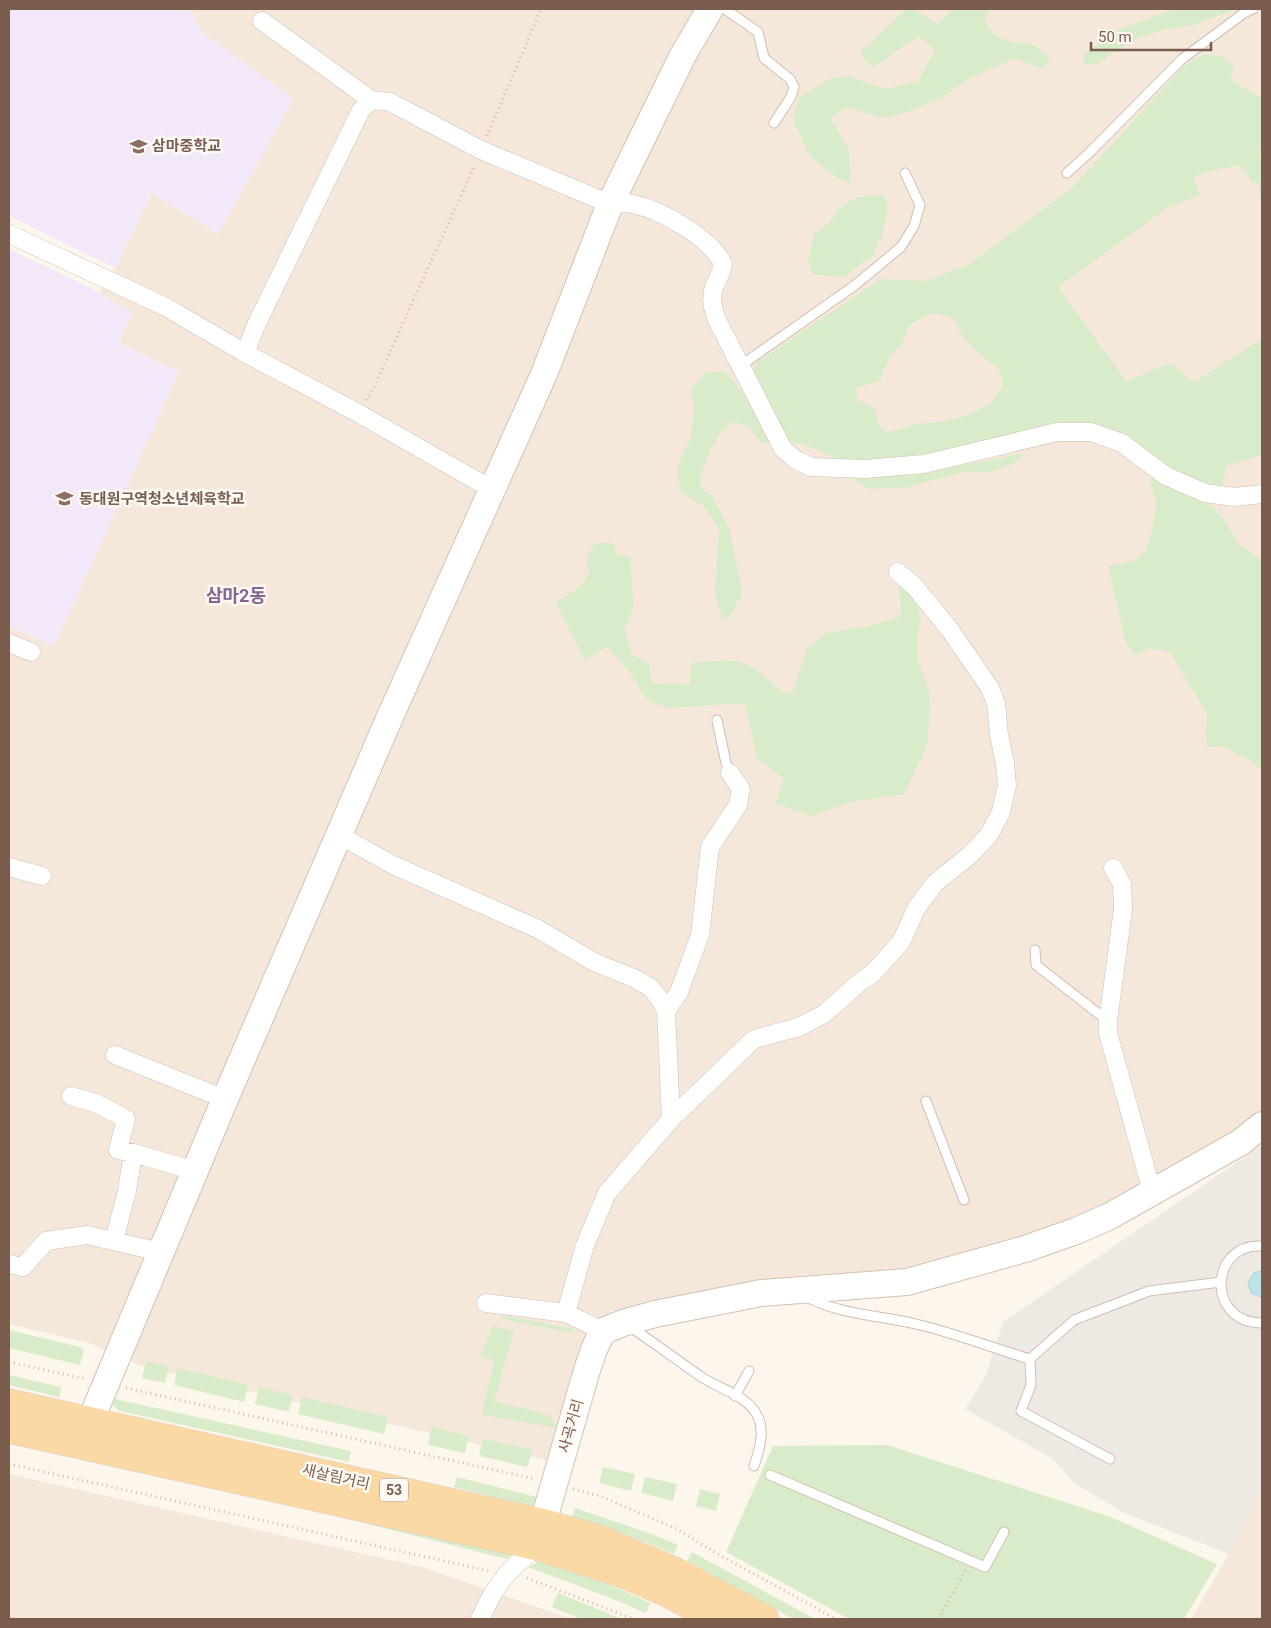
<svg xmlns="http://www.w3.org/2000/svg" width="1271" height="1628" font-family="Roboto,'Noto Sans KR',sans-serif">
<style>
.residential{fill:#f5e8da}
.industrial{fill:#efe9e4}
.education{fill:#f3e8fa}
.green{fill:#d8ecc9;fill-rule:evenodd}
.water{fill:#bfe3e8;stroke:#a5d3da}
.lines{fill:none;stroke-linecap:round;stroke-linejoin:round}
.lane-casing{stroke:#d1beb0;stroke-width:11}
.street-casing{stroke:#d1beb0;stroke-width:19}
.secondary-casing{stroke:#d6c0b0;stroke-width:28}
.primary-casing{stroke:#dad1cd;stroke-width:29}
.path{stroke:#d9b8a5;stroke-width:3;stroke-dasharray:1 4;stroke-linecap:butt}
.lane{stroke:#fff;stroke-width:9}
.street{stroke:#fff;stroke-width:18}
.secondary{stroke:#fff;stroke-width:26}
.primary{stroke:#fbd9a5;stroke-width:28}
.labels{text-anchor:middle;stroke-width:5;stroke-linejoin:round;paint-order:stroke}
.shield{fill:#fffaf3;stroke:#a28b7f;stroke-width:1}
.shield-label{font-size:14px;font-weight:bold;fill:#7a5c4d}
.education-label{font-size:15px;font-weight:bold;fill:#785e54;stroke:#fffaf3;text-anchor:start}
.street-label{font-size:15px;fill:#7a5c4d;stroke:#fffaf3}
.quarter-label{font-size:18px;font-weight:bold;fill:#846695;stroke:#fffaf3}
</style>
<rect width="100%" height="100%" fill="#fdf6ec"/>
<!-- residential -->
<path class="residential" d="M187 9H1262V1110L1243 1125 1094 1216 898 1271 612 1311 584 1339 550 1461 141 1366 89 1343 9 1324V626L54 646 179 372 119 343 132 313 99 292 115 268 152 193 218 234 293 100 200 31 195 15Z
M9 1474 422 1567 572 1619H9Z
M1262 1488V1619H1191L1229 1554Z"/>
<!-- industrial -->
<path class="industrial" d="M1262 1145V1488L1229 1554 1122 1512 1074 1483 1053 1459 965 1409 986 1375 1003 1322Z"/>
<!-- education -->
<path class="education" d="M9 9H187L195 15 200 31 294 99 218 234 152 193 115 268 9 216Z
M9 249 99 292 132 313 119 343 179 372 54 646 9 626Z"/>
<!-- green -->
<path class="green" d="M906 9H912L938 25 952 9H990L984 18 995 36 1012 42 1034 45 1050 58 1043 69 1015 58 968 79 943 97 914 110 883 118 847 107 830 118 849 150 851 183 837 178 810 156 793 120 799 97 830 79 849 76 884 89 918 82 935 50 919 36 872 68 860 53Z
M1174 9H1235L1194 25 1162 30 1135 39 1097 64H1084V54L1113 32Z
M1204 54 1224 57 1234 66 1231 80 1250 92 1262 97V147L1259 155 1262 159V200L1260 196 1258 184 1251 180 1240 165 1205 172 1194 177 1199 195 1167 208 1058 287 1126 381 1171 363 1194 383 1216 368 1262 339V455L1226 466 1222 488 1185 478 1155 459 1124 436 994 443 899 460 859 464 833 458 814 448 789 441 773 420 753 370 757 362 881 279 927 281 970 264 1073 187 1183 67ZM930 313 953 317 964 339 982 356 999 369 1003 386 991 403 966 416 940 422 913 424 907 428 885 432 879 425 875 408 858 400 856 388 879 381 890 357 901 345 910 325Z
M883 194 888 206 882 235 874 255 843 277 812 274 808 258 814 234 830 222 838 210 855 198Z
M725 372 748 398 771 443 761 442 747 425 732 422 721 432 709 452 699 480 702 489 713 497 729 529 740 581 741 596 728 619 722 618 715 594 719 528 704 507 681 492 677 468 691 437 694 406 691 390 705 373Z
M1023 453 1017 462 991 472H962L905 488 869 489 850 476 917 475Z
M1149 478 1159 479 1206 500 1225 522 1240 545 1262 561V771L1251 761 1221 746 1207 747 1205 734 1207 714 1170 652 1149 648 1136 655 1126 643 1108 566 1134 561 1146 550 1151 534 1157 505Z
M594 543H613L618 555 630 557 634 606 624 630 631 654 650 665 651 683 690 685 691 663C710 662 733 657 750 666 766 674 774 692 792 694L807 649 826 633 866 627 900 617 901 602 899 587 914 594 921 619 918 630 917 656 930 694 928 744 904 794 849 802 811 816 775 803 784 779 757 758 745 703 667 708 648 701 628 670 607 647 585 660 556 603 583 584 589 573 587 559Z
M503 1315 573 1329 572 1333 502 1319Z
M492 1325 514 1331 494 1401 549 1415 558 1428 482 1415 494 1360 481 1356Z
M9 1330 84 1348 80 1365 9 1348Z
M146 1361 169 1366 165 1383 142 1378Z
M177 1368 248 1385 244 1402 174 1385Z
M9 1375 61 1387 59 1397 9 1385Z
M259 1387 293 1395 289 1412 255 1404Z
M302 1397 388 1417 384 1434 298 1414Z
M110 1398 351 1451 349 1462 120 1411 113 1406Z
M432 1427 469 1436 465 1453 428 1445Z
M483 1439 533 1450 527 1467 479 1456Z
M887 1445 1108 1516 1217 1564 1184 1619H849L726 1552 773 1446Z
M64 1450 511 1554 507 1559 328 1514 63 1455Z
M603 1467 635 1474 631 1491 599 1483Z
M457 1477 545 1499 538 1505 529 1506 454 1487Z
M645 1477 677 1484 673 1501 641 1493Z
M700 1489 720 1494 716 1511 696 1506Z
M575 1508 649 1533 678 1545 674 1554 620 1532 572 1517Z
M692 1552 815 1619H793L687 1561Z
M537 1562H542L612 1586 650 1603 646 1613 608 1597 528 1567Z
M558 1593 622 1619H581L552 1607Z"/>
<!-- water -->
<path class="water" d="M1260 1271 1262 1272V1296L1261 1297 1251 1293 1248 1282 1254 1273Z"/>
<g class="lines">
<defs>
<path id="lane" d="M725 9 758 32 764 58 790 79 794 87 791 97 774 123
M1067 173 1090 152 1182 59 1244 13 1253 9
M740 366 854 286 901 247 914 226 920 205 905 173
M717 720 726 763 730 773
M1035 950 1036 965 1108 1021
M926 1101 964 1200
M1262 1246C1209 1243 1206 1323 1262 1323
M809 1298C841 1315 885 1316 920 1325 957 1334 993 1348 1030 1359L1074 1320 1149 1291 1221 1282
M630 1327C655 1343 678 1361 703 1378 720 1389 749 1396 758 1417 765 1432 759 1451 754 1466
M1030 1359 1031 1385 1021 1411 1110 1459
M735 1396 749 1371
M770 1475 985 1567 1004 1532"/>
<path id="street" d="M262 21 371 100
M9 234 164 306 245 353 358 413 491 489
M245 353 257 323 361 110 371 100 390 102 481 150 610 204C617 204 626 202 633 204 661 210 711 238 723 264 722 273 717 279 714 287 710 299 713 309 717 320L783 449 796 460 811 467 865 469 924 464 1057 432H1091L1122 443 1166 476 1205 493 1234 497 1262 494
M9 643 31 652
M339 835 393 865 538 929 594 962 636 979 651 988 662 1002 666 1011 671 1119
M9 867 42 876
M1113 868 1122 884 1123 909 1108 1021V1033L1152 1192
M666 1011 679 992 700 935 710 847 738 805 741 789 730 773
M115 1055 225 1099
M71 1096 98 1104 126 1119 118 1150 133 1153 127 1191 114 1241
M133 1153 195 1171
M9 1264 23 1267 46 1241 87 1235 161 1252
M486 1303 566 1313 603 1331
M566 1313 585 1245 607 1193 671 1119 754 1039 799 1027 824 1014 860 982 873 973 901 942 917 907 935 883 970 855 989 835 1001 812 1007 785 1005 763 999 735 996 703 990 688 950 630 915 587 898 572
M480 1619 493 1593 506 1575 536 1546"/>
<path id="secondary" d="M90 1422 225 1099 389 719 544 374 610 204 683 55 710 9
M543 1523 587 1370 595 1347 603 1331 623 1323 655 1314 761 1293 907 1282 1025 1249 1076 1231 1110 1216 1241 1142 1262 1125"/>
<path id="primary" d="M9 1403 543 1523 602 1540 674 1571 765 1619
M9 1429 536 1546 623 1574 665 1592 717 1619"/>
</defs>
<!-- lane casing -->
<use href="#lane" class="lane-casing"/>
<!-- street casing -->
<use href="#street" class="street-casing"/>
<!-- secondary casing -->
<use href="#secondary" class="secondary-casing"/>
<!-- primary casing -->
<use href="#primary" class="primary-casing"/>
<!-- path -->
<path class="path" d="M487 136 541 9
M366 400 373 389 475 165
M9 1362 86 1379
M126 1388 535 1479
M9 1464 489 1571
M573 1489 600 1496 677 1529 716 1553 836 1619
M527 1578 634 1619
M938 1619 966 1570"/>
<!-- lane -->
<use href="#lane" class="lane"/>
<!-- street -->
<use href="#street" class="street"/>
<!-- secondary -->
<use href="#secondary" class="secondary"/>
<!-- primary -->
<use href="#primary" class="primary"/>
</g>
<!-- icons -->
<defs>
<symbol id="school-bare" viewBox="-9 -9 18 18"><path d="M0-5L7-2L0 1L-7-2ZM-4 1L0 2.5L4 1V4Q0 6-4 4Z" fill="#8d6e63" stroke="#fffaf3" stroke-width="2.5" paint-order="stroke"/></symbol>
</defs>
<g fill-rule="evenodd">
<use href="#school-bare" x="126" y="134" width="25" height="25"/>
<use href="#school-bare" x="52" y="486" width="25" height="25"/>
</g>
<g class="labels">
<!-- shield labels -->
<rect class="shield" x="380" y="1478.5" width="28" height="23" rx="4"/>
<g class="shield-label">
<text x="394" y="1495">53</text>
</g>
<!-- education labels -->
<g class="education-label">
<text x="152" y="151">삼마중학교</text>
<text x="79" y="504">동대원구역청소년체육학교</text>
</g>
<!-- street labels -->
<g class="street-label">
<text transform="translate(571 1426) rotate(-74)" y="5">사곡거리</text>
<text transform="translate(336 1477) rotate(13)" y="5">새살림거리</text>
</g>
<!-- quarter labels -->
<g class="quarter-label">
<text x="236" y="602">삼마2동</text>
</g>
</g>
<!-- border -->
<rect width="1271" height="1628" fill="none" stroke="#7a5c4d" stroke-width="20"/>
<!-- scale -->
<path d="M1091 42v8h120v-8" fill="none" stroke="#7a5c4d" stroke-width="2.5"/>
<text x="1098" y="42" font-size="15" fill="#7a5c4d" stroke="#fffaf3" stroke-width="4" paint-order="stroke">50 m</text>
</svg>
